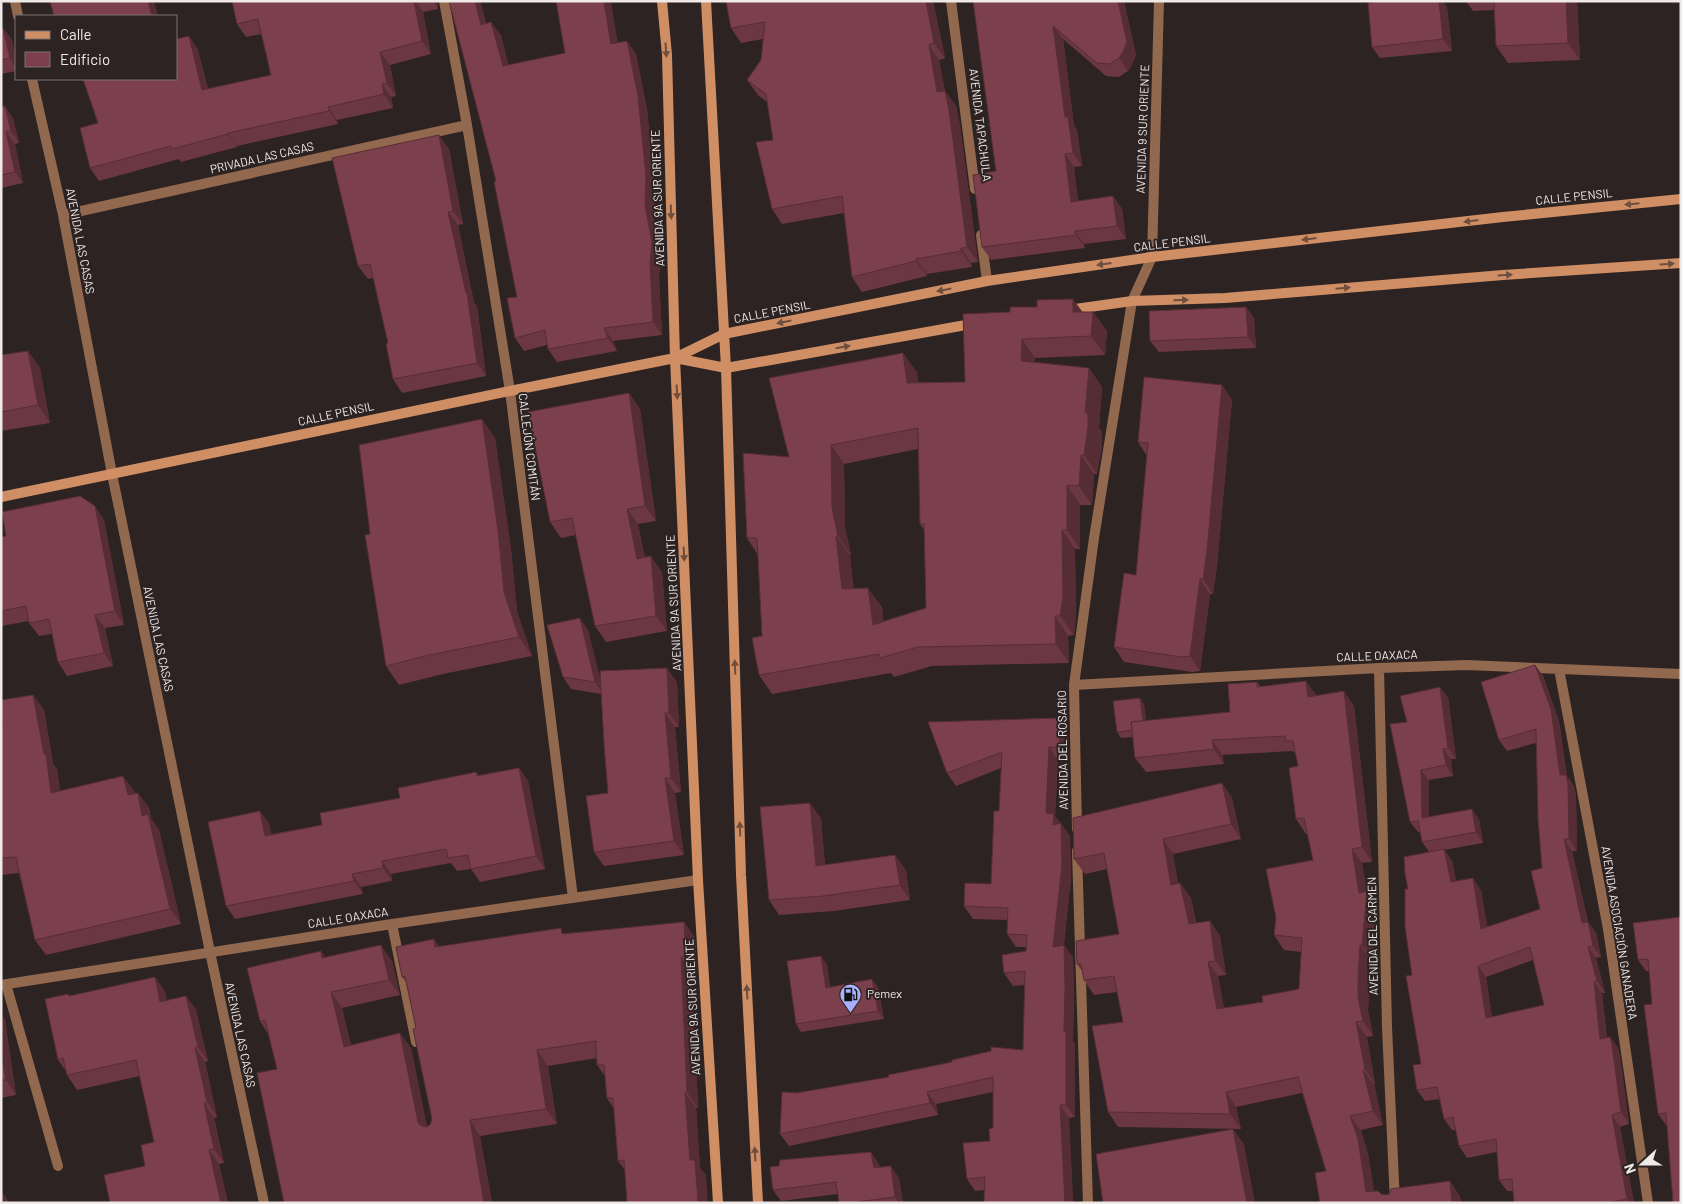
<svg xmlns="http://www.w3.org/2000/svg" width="1682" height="1204" font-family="Barlow,sans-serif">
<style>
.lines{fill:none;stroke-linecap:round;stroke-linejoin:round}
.street{stroke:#92684f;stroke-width:10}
.secondary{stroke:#d08e65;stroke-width:10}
.wall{fill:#6b3741;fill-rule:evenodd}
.shaded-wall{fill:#572d35}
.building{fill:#7c404c;stroke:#572d35;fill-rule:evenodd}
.oneway{fill:#6e4e3d}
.labels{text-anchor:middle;stroke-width:4;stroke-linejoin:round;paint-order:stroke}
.street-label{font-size:12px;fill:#efe9e8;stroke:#2c2322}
.poi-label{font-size:12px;fill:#efe9e8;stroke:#2c2322;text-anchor:start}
</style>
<rect width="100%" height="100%" fill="#2c2322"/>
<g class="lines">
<!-- street -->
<path class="street" d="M15 1 18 16
M444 1 467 125 510 391 573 898
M951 1 975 189
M32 79 63 215 112 474 210 952 264 1203
M63 215 467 125
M981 235 987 281
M1379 668 1387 1027 1395 1203
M1559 669 1608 929 1648 1203
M1074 685 1379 668 1467 665 1681 674
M1077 829 1074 685 1094 538 1132 301 1152 257 1159 1
M1077 851 1088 1203
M392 924 416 1042
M6 984 58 1166
M1 985 392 924 698 880"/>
<!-- secondary -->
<path class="secondary" d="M662 1 667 55 675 358 698 880 718 1203
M706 1 726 368 741 875 758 1203
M1068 310 1132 301 1225 298 1503 275 1681 263
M675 358 726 368 977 323
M1 497 510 391 675 358 724 334 987 281 1152 257 1503 217 1681 199"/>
</g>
<!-- wall -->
<path class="wall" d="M232 1H438V9L423 12 431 54 390 65 396 96 391 97 393 108 337 120 338 124 237 146V147L181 162 179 159 99 181 90 168 98 123 189 36 198 50 208 89 271 75 261 34 246 37 237 24Z
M449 1H480L486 23 501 35 508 65 627 41 636 54 647 109 655 189 654 219 662 255 659 276 662 335 613 341 617 351 557 362 548 349 547 345 524 351 515 338 517 297 496 181Z
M726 1H933L945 58 939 60 945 91 956 106 960 125 978 262 971 263 972 267 927 274V276L862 292 852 277 844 213 782 224 772 209 773 140 767 102 758 95 747 80 761 60 763 39 741 43 731 28Z
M973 1H1124L1136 55 1132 65 1128 71 1119 77 1106 76 1063 39 1074 125 1077 130 1082 166 1074 167 1078 201 1113 196 1122 209 1126 239 1084 244 1085 248 991 260 982 247 996 171Z
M1466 1H1577L1580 60 1508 63 1496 46 1495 10 1473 11Z
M1447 7 1452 51 1380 58 1372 47Z
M3 28 12 40 16 62V71L1 74V29Z
M1 107 13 118 19 143 15 144 23 183 1 188Z
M449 149 463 224 458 225 474 303 477 306 486 376 402 393 393 379 388 343 373 278 368 279 358 266Z
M1246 307 1254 318 1256 348 1159 352 1150 341Z
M1093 312 1107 331 1105 355 1035 358V362L1089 368 1102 387 1099 428 1102 432V446L1097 474H1094L1092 505H1080V549H1075L1076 616 1074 635 1068 636 1069 663 932 666 894 677 891 673 772 694 759 675 762 636 758 555 747 538 789 457 917 372 918 382H965L963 314ZM918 449 920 524 925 531 926 608 883 621 882 607 853 589 850 555H851L845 527 844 464Z
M28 351 40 368 50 423 1 431V355Z
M1222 385 1232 400 1217 566 1213 594H1210L1200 671 1192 672 1124 662 1114 647 1136 575 1147 456 1138 442Z
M629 393 640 409 656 521 638 524 645 558 662 572 667 631 606 642 595 626 576 535 561 538 550 522Z
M482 419 495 438 511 549 517 611 532 656 443 674 399 685 386 666Z
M104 520 124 625 105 628 113 666 67 676 58 662 52 634 39 636 29 623V621L1 626V537Z
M588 630 601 683 677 682 679 727H675L681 792 675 793 684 855 604 866 594 852 608 793 601 694 571 689 563 677Z
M1535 665 1543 676 1559 721 1567 776 1574 786 1576 796 1577 851H1572L1588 922 1596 933 1601 957 1596 958 1605 993H1602L1607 1037H1610L1618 1048 1620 1056 1629 1124 1620 1127 1634 1203H1514L1513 1191H1507L1499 1180 1497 1152 1467 1158 1459 1146 1456 1130H1452L1444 1119 1440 1099 1425 1101 1417 1090 1421 1064 1412 975 1408 889 1429 852 1422 842 1420 832H1418L1410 822 1407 722 1448 697 1456 759H1451L1453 776 1429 780V817L1479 819 1483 843 1444 850 1452 861 1456 881 1481 890 1487 927 1540 909 1542 868 1536 743 1507 751 1499 740ZM1533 960 1544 1005 1492 1017 1486 977Z
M1257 682 1260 686 1316 695 1354 706 1372 862 1362 863 1367 891 1377 906 1373 960H1371L1368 1011 1373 1036 1367 1037 1375 1084H1374L1383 1125 1361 1130 1368 1154 1374 1191 1385 1195 1460 1196 1461 1203H1320L1326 1171 1302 1093 1236 1107 1241 1129 1118 1127 1108 1112 1123 1022 1117 992 1094 995 1084 980 1082 971 1077 964 1119 934 1107 869 1085 874 1074 859 1222 783 1232 798 1241 839 1173 854 1178 883H1180L1191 898 1196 923 1210 921 1220 936 1226 975 1218 976 1224 1008 1263 1002 1299 989 1301 952 1284 950 1274 935 1313 860 1307 834H1306L1296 819 1298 766 1296 755 1293 751 1222 755 1224 764 1146 772 1135 758 1133 737 1121 738 1117 732 1144 704 1146 721 1230 712Z
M33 695 44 710 53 764 57 769 60 791 123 776 134 791V794L138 793 149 808 151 818 159 830 181 924 46 955 35 940 19 873 1 875V722Z
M928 722 1068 731 1069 759 1058 760 1055 816 1070 836 1071 877 1064 945 1073 958 1074 998 1073 1042 1075 1044V1117L1069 1118 1073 1203H984L985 1190 975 1191 967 1179 990 1141 993 1128V1092L936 1104 938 1115 789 1146 780 1134 796 1093 889 1077 1023 1050 1025 985 1013 986 1004 973 1026 951V947H1016L1007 934 1008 920 973 919 964 906 991 884 999 811 1001 768 956 786 947 773Z
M519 768 528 781 545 869 480 882 471 869 457 871 451 863 391 874 392 881 361 887 363 894 235 919 226 906 269 823 271 834 322 825 476 772 479 775Z
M821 818 825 865 906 870 910 900 834 911 779 915 769 900Z
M1681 917 1667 1125H1666L1658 1114 1652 1004 1649 971H1646L1638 960Z
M684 922 695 938 697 972H692L698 1108H696L700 1168 706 1175 625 1170 618 1161 614 1109 607 1098 605 1076 597 1065V1058L548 1066 557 1124 480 1136 492 1203 277 1069 268 1034 260 1021 326 957 392 961 400 995 342 1008 351 1045 400 1033 411 1048 427 1127 430 1125 432 1119 416 1028 406 982 402 977 439 946Z
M827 964 830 987H878L884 1019 801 1032 796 1024Z
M155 977 165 992 167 1000 186 996 196 1010 208 1061 205 1062 217 1117 214 1118 224 1163 219 1164 228 1203H110L145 1166 154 1142 140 1076 77 1090 67 1075 66 1071 58 1060 70 996Z
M1 1015 5 1020 16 1095 1 1098Z
M879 1164 880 1168 899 1178 903 1203H839L838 1194 781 1201 773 1190Z"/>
<!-- shaded-wall -->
<path class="shaded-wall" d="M148 1H154L158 16H152Z
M414 1H415L423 12 431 54 422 41Z
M433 1H438V9Z
M475 1H480L490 38 481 25Z
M604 1H611L620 57 611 44Z
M926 1H933L945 58 934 43Z
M1118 1H1124L1136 55 1132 65 1128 71 1119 58Z
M1439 1H1443L1447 7 1452 51 1443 39Z
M1566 1H1577L1580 60 1568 43Z
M491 22 501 35 512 79 503 66Z
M1053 26 1063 39 1074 125 1077 130 1082 166 1073 153 1065 117Z
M3 28 12 40 16 62V68L10 58Z
M189 36 198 50 211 104 202 90Z
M627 41 636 54 647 109 655 189 654 219 662 255 659 276 662 335 653 322 650 263 645 206Z
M929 45 939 60 948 107 937 92Z
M380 52 390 65 396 96 387 83Z
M382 84 391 97 393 108 384 94Z
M945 91 956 106 960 125 978 262 967 247Z
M5 106 13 118 19 143 11 131Z
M328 107 337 120 338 124 329 111Z
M6 132 15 144 23 183 15 172Z
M228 133 237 146V147L228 134Z
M439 135 449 149 463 224 453 211Z
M1065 154 1074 167 1080 215 1071 202Z
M1113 196 1122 209 1126 239 1117 226Z
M448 212 458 225 474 303 477 306 486 376 477 363 466 293Z
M1075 231 1084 244 1085 248 1076 235Z
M961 248 971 263 972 267 961 251Z
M916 259 927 274V276L916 261Z
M1073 299 1087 318 1073 312Z
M1246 307 1254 318 1256 348 1248 337Z
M1093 312 1107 331 1105 355 1091 336Z
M604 328 613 341 617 351 608 338Z
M1022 339 1035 358V380L1021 361Z
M28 351 40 368 50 423 38 405Z
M903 353 917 372 921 402 907 383Z
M1089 368 1102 387 1099 428 1102 432V446L1097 474 1084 455 1085 413Z
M1222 385 1232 400 1217 566 1213 594 1203 579Z
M629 393 640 409 656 521 645 506Z
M482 419 495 438 511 549 517 611 532 656 519 637 504 592Z
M831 445 844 464 845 527 851 555 838 536 832 508Z
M1081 455 1094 474 1092 505 1079 486Z
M1067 485 1080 505V549L1067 530Z
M95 506 104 520 124 625 115 611Z
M627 509 638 524 648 574 637 559Z
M1062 530 1075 549 1076 616 1074 635 1060 616Z
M836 536 850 555 856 608 842 589Z
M651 556 662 572 667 631 656 616Z
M1200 579 1210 594 1200 671 1190 656Z
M868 588 882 607 886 644 873 625Z
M95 615 105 628 113 666 104 653Z
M1055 616 1068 636 1069 663 1056 644Z
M580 618 588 630 604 694 595 682Z
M1535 665 1543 676 1559 721 1567 776 1574 786 1576 796 1577 851 1569 839 1560 775Z
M667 668 677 682 679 727 669 713Z
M1306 681 1317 696 1308 697Z
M1440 687 1448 697 1456 759 1448 748Z
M1344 691 1354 706 1372 862 1362 847Z
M33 695 44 710 53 764 57 769 62 808 51 793 44 754Z
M1140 698 1144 704 1148 735 1143 729Z
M665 713 675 727 681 792 671 778Z
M1059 718 1068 731 1069 759 1060 747Z
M1212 740 1222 755 1224 764 1214 749Z
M1049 747 1058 760 1055 816 1070 836 1071 877 1062 959 1053 947 1046 813Z
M1443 749 1451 759 1453 776 1446 765Z
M519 768 528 781 545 869 536 856Z
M1421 770 1429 780V829L1422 818Z
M123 776 134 791 138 810 128 795Z
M665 778 675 793 684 855 674 841Z
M1222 783 1232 798 1241 839 1231 824Z
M138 793 149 808 151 818 159 830 181 924 170 909 142 816Z
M810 803 821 818 826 882 816 866Z
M1472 809 1479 819 1483 843 1476 832Z
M260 811 269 823 274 848 265 836Z
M1163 839 1173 854 1181 900 1171 885Z
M1564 839 1572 851 1590 935 1582 923Z
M1352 849 1362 863 1367 892 1377 906 1373 960 1362 945 1359 893Z
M1444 849 1452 861 1459 893 1451 882Z
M895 855 906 870 910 900 900 885Z
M382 861 391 874 392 881 383 868Z
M352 874 361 887 363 894 354 881Z
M1473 878 1481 890 1490 941 1481 929Z
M1180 883 1191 898 1200 939 1189 924Z
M1210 921 1220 936 1226 975 1215 961Z
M684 922 695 938 697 972 686 956Z
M1588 922 1596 933 1601 957 1593 946Z
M434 939 445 954 435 947Z
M381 945 392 961 400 995 389 980Z
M1064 945 1073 958 1074 998 1073 1042 1075 1044V1117L1066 1105 1064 1032Z
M1360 945 1371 960 1368 1011 1373 1036 1363 1021 1358 997Z
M1588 947 1596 958 1605 993 1597 981Z
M321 951 332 966 322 958Z
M821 956 827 964 831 996 826 988Z
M681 957 692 972 698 1108 687 1092Z
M1208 962 1218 976 1227 1024 1217 1009Z
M1478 966 1486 977 1494 1030 1486 1018Z
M155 977 165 992 170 1016 160 1002Z
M872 979 878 987 884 1019 878 1011Z
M1594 982 1602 993 1608 1050 1600 1039Z
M331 992 342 1008 355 1063 344 1047Z
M186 996 196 1010 208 1061 198 1047Z
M1 1015 5 1020 16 1095 6 1080 1 1052Z
M1356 1022 1367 1037 1375 1084 1365 1069Z
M400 1033 411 1048 429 1137 431 1141 418 1122Z
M1610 1037 1618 1048 1620 1056 1629 1124 1621 1112Z
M195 1048 205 1062 217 1117 207 1102Z
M537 1050 548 1066 557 1124 546 1109Z
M1363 1070 1374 1084 1383 1125 1373 1111Z
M927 1092 936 1104 938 1115 930 1103Z
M1226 1092 1236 1107 1241 1129 1230 1114Z
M685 1093 696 1108 700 1168 706 1175 708 1203H698L690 1160Z
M204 1103 214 1118 224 1163 214 1149Z
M1060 1105 1069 1118 1073 1203H1065Z
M1612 1115 1620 1127 1634 1203H1630L1627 1199Z
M1350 1116 1361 1130 1368 1154 1376 1203 1366 1192Z
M470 1120 480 1136 492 1203H484Z
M1233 1129 1244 1144 1255 1203H1247Z
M209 1150 219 1164 228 1203H221Z
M871 1152 879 1164 882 1180 874 1168Z
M891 1166 899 1178 903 1203H899L895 1197Z
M1450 1181 1460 1196 1461 1203H1452Z
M1 1191 10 1203H1Z"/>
<!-- building -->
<path class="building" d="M50 1H148L152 16H54Z
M232 1H414L422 41 380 52 387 83 382 84 384 94 328 107 329 111 228 133V134L172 149 171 146 90 168 80 128 98 123 83 79H176V39L189 36 202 90 271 75 258 19 237 24Z
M449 1H475L481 25 491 22 503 66 565 53 556 1H604L611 44 627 41 638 96 646 176 645 206 652 242 650 263 653 322 604 328 608 338 548 349 545 330 515 338 507 298 517 297 494 182 496 181Z
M726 1H926L934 43 929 45 937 92 945 91 949 110 967 247 961 248V251L916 259V261L852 277 842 196 772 209 756 142 773 140 766 94 747 80 761 60 765 22 731 28Z
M973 1H1118L1127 42 1123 52 1119 58 1110 64 1097 63 1053 26 1065 117H1068L1073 153 1065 154 1071 202 1113 196 1117 226 1075 231 1076 235 982 247 973 175 996 171Z
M1380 1H1439L1443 39 1372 47 1368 3Z
M1494 1H1566L1568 43 1496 46Z
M3 28 10 58 1 60V29Z
M5 106 11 131 6 132 15 172 1 175V107Z
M439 135 453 211 448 212 466 293H467L477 363 393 379 386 344 388 343 370 264 358 266 332 158Z
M1073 299V312H1093L1091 336 1022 339 1021 361 1089 368 1085 413H1088V427L1084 455H1081L1079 486 1067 485V530H1062L1063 597 1060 616H1055L1056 644 918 647 880 658 879 654 759 675 752 638 762 636 757 538H747L743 453 789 457 769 378 903 353 907 383 965 382 963 314 1010 312V307H1037V300ZM918 428 920 524H924L926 608 873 625 868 588 842 589 836 536H838L832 508 831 445Z
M1246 307 1248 337 1150 341 1149 311Z
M28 351 38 405 1 412V355Z
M1144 377 1222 385 1207 551 1203 579H1200L1190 656 1182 657 1114 647 1124 573 1136 575 1148 443 1138 442Z
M629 393 645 506 627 509 637 559 651 556 656 616 595 626 572 518 550 522 528 412Z
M482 419 498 530 504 592 519 637 429 655 386 666 365 535 370 534 359 445Z
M80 496 95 506 115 611 95 615 104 653 58 662 49 619 29 623 26 606 1 611V537L6 536 2 512Z
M580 618 595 682 563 677 547 625Z
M1535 665 1551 709 1560 775H1566L1568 784 1569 839H1564L1582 923 1588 922 1593 946 1588 947 1597 981 1594 982 1600 1039 1610 1037 1612 1045 1621 1112 1612 1115 1627 1199 1606 1203H1514L1512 1179 1499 1180 1496 1139 1459 1146 1453 1117 1444 1119 1437 1087 1417 1090 1413 1065 1421 1064 1406 976 1412 975 1405 927V889H1408L1405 874 1404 857 1444 849 1451 882 1473 878 1481 929 1540 909 1531 871 1542 868 1538 819 1536 729 1499 740 1481 682ZM1530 947 1544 1005 1486 1018 1478 966Z
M667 668 669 713H665L671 778H665L674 841 594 852 586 796 608 793 604 744 600 671Z
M1306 681 1308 697 1344 691 1362 847 1352 849 1359 893 1367 891 1362 945H1360L1358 979V997L1363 1021 1356 1022 1365 1069 1363 1070 1373 1111 1350 1116 1358 1139 1366 1192 1378 1191 1381 1194 1385 1195 1389 1194 1391 1189 1450 1181 1452 1203H1320L1315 1173 1326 1171 1298 1077 1226 1092 1230 1114 1108 1112 1092 1026 1123 1022 1114 976 1084 980 1081 964H1077L1076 941 1119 934 1104 853 1074 859 1073 818 1222 783 1231 824 1163 839 1171 885 1180 883 1189 924 1210 921 1215 961 1208 962 1217 1009 1263 1002 1262 996 1299 989 1302 938 1274 935 1276 918 1266 869 1313 860 1304 818 1296 819 1289 768 1298 766 1293 741H1286L1285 736 1212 740 1214 749 1135 758 1131 722 1230 712 1228 684 1257 682V687Z
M1440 687 1448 748 1443 749 1446 765 1421 770 1422 818 1472 809 1476 832 1422 842 1418 821 1410 822 1390 724 1407 722 1400 696Z
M33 695 44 754H46L51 793 123 776 128 795 138 793 142 816 148 814 170 909 35 940 16 857 1 858V722H2L1 717V700Z
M1140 698 1143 721 1131 722 1132 730 1117 732 1113 701Z
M1059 718 1060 747H1049L1046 813 1054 814 1053 825 1061 823 1062 865 1053 947 1064 945 1065 986 1064 1032H1066V1105H1060L1065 1203H984L985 1177 967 1179 963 1143 990 1141 989 1129 993 1128V1077L927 1092 930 1103 780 1134 782 1092 796 1093 889 1077 888 1075 952 1062V1060L991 1051V1047L1023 1050 1025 971 1004 973 1002 955 1026 951 1027 935 1007 934 1008 908 964 906 965 883 991 884 994 811H999L1002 752 947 773 928 722Z
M519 768 536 856 471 869 468 855 448 858 446 849 382 861 383 868 352 874 354 881 226 906 208 822 260 811 265 836 322 825 320 813 400 798 398 788 476 772 477 776Z
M810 803 816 866 895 855 900 885 823 896 769 900 760 807Z
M1681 917V1203H1673L1666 1113 1658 1114 1644 1005 1652 1004 1648 959 1638 960 1633 923Z
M684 922 686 956 681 957 687 1092 685 1093 690 1160H695L698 1203H627L624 1160 618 1161 613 1098H607L604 1065H597L596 1041 537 1050 546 1109 470 1120 484 1203H284L257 1073 277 1069 265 1020 260 1021 247 968 321 951 322 958 381 945 389 980 331 992 344 1047 400 1033 418 1122 420 1125 426 1127 430 1125 432 1119 413 1029 416 1028 405 976 402 977 396 947 434 939 435 947 561 928 562 934Z
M821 956 826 988 872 979 878 1011 796 1024 787 961Z
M155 977 160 1002 186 996 198 1047 195 1048 207 1102 204 1103 214 1149 209 1150 221 1203H110L104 1175 145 1166 141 1145 154 1142 136 1060 67 1075 63 1058 58 1060 45 999 68 994 69 996Z
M1 1052 6 1080H1Z
M1233 1129 1247 1203H1103L1096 1154Z
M871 1152 874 1168 891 1166 895 1197 848 1203H839L836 1182 773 1190 770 1167 779 1166 780 1160Z"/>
<!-- one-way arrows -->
<defs><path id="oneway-solid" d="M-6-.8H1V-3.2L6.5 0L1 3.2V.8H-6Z" transform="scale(1.25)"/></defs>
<g class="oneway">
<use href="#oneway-solid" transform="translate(666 50) rotate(86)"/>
<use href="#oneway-solid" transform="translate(1632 204) rotate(174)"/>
<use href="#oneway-solid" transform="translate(671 212) rotate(88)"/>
<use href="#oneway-solid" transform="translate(1471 221) rotate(173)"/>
<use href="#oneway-solid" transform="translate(1309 239) rotate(173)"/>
<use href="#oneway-solid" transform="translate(1104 264) rotate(172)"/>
<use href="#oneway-solid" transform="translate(1667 264) rotate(-4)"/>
<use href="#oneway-solid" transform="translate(1505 275) rotate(-4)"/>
<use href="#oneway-solid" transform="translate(1343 288) rotate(-5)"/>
<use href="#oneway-solid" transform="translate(944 290) rotate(169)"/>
<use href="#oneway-solid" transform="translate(1181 300) rotate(-2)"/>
<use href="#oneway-solid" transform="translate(784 322) rotate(169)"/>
<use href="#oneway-solid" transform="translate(843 347) rotate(-10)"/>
<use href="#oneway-solid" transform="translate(677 392) rotate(87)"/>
<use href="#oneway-solid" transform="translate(684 554) rotate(87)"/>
<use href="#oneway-solid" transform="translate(735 667) rotate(-92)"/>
<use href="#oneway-solid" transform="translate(740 829) rotate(-92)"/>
<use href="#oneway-solid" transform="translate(747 992) rotate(-93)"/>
<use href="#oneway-solid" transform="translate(755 1154) rotate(-93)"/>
</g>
<!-- icons -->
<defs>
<symbol id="fuel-pin" viewBox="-11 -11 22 30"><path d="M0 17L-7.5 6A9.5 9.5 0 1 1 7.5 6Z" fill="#a9b0fc" stroke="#2c2322"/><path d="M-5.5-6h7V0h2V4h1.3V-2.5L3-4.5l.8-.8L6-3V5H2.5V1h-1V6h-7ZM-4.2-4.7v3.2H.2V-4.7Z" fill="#111"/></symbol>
</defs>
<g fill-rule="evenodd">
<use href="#fuel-pin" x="838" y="982" width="25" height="34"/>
</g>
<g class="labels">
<!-- street labels -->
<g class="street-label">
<text transform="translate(980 125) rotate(83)" y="4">AVENIDA TAPACHULA</text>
<text transform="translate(1143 129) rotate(-88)" y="4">AVENIDA 9 SUR ORIENTE</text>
<text transform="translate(262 158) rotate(-13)" y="4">PRIVADA LAS CASAS</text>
<text transform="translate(1574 197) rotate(-6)" y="4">CALLE PENSIL</text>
<text transform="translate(658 198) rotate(-92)" y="4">AVENIDA 9A SUR ORIENTE</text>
<text transform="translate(80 241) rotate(79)" y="4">AVENIDA LAS CASAS</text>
<text transform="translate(1172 243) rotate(-7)" y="4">CALLE PENSIL</text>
<text transform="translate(772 312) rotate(-11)" y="4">CALLE PENSIL</text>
<text transform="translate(336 414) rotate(-12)" y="4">CALLE PENSIL</text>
<text transform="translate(529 447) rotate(83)" y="4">CALLEJÓN COMITÁN</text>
<text transform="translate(674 603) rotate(-93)" y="4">AVENIDA 9A SUR ORIENTE</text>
<text transform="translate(158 639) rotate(78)" y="4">AVENIDA LAS CASAS</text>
<text transform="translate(1377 656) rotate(-2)" y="4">CALLE OAXACA</text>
<text transform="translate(1063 750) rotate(-91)" y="4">AVENIDA DEL ROSARIO</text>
<text transform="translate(348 918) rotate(-9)" y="4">CALLE OAXACA</text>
<text transform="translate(1619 933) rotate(81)" y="4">AVENIDA ASOCIACIÓN GANADERA</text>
<text transform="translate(1373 936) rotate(-91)" y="4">AVENIDA DEL CARMEN</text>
<text transform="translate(693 1007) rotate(-93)" y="4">AVENIDA 9A SUR ORIENTE</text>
<text transform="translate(240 1035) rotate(78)" y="4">AVENIDA LAS CASAS</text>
</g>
<!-- poi labels -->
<g class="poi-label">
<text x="867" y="998">Pemex</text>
</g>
</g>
<!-- border -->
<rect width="1682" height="1204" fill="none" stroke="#efe9e8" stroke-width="5"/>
<!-- legend -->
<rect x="15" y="15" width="162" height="65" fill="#2c2322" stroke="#7a7271"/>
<rect x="25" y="31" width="25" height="8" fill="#d08e65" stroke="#7a7271"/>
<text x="60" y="40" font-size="15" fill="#efe9e8">Calle</text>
<rect x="25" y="52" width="25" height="15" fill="#7c404c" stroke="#7a7271"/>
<text x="60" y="65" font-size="15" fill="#efe9e8">Edificio</text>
<!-- north arrow -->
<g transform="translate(1642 1164) rotate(249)" stroke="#2c2322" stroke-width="4" paint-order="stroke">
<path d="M0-4L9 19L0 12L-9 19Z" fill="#efe9e8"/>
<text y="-8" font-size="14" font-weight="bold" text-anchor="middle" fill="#efe9e8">N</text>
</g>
</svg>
